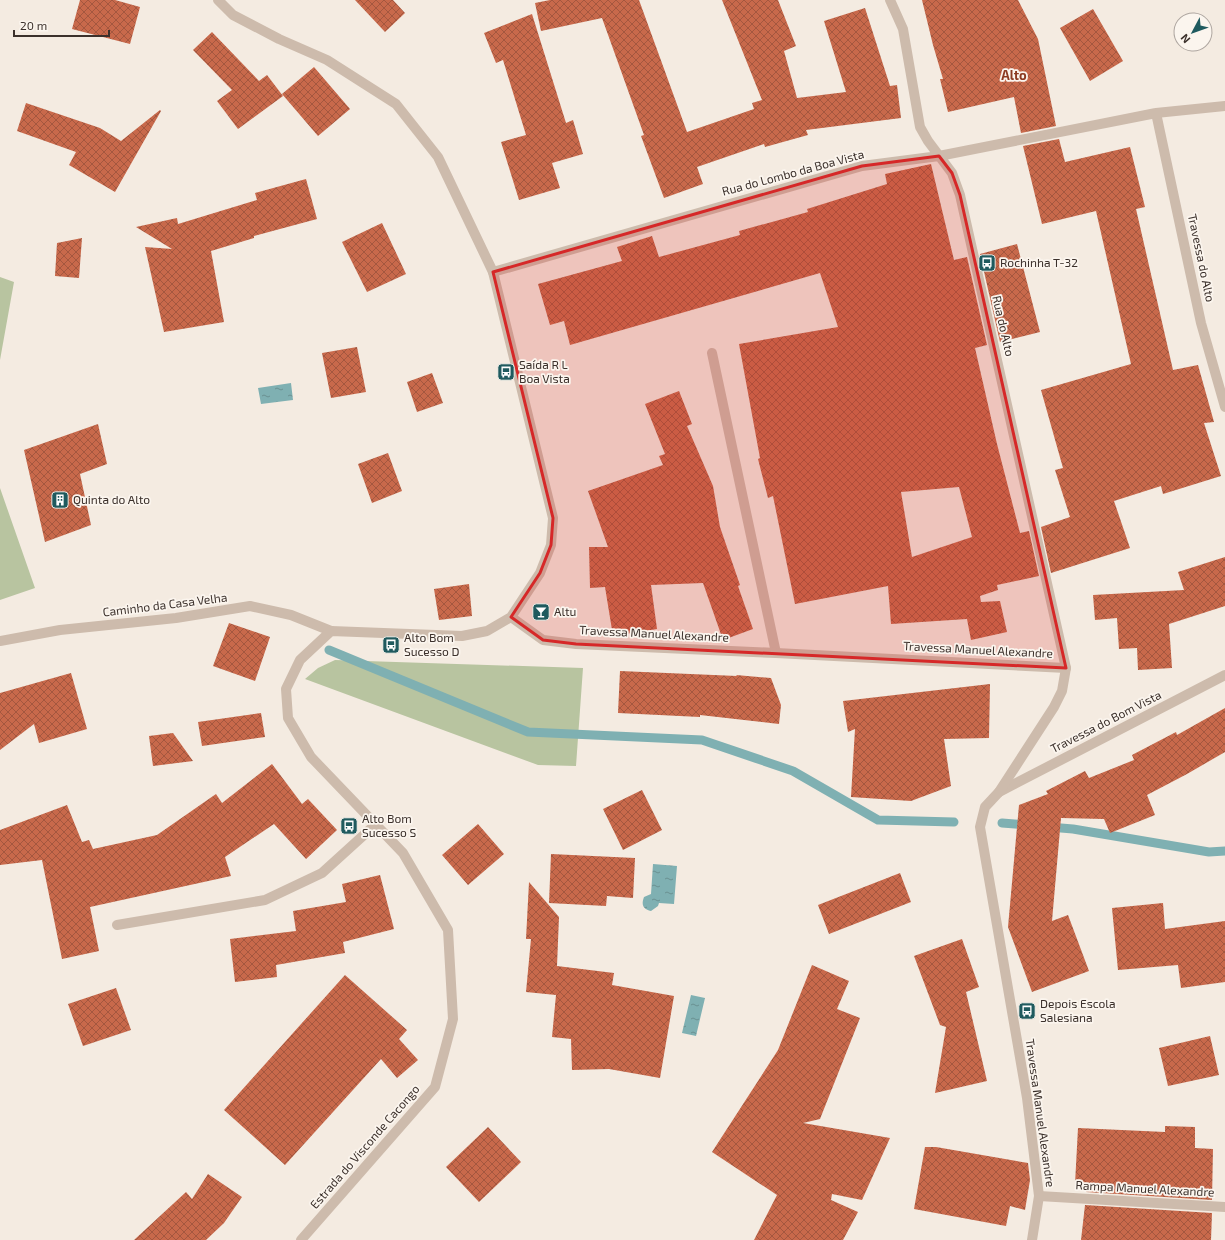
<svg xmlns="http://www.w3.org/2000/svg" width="1225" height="1240" font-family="'Exo 2',sans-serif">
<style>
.grass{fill:#b8c4a0}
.water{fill:url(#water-ripples)}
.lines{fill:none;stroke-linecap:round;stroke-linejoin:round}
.stream{stroke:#7fb0b2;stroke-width:9}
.building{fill:url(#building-cross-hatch);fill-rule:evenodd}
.service{stroke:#cdbbac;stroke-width:10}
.minor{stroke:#cdbbac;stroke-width:10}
.tertiary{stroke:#cdbbac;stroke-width:10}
.marked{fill:#d62828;fill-opacity:0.2;stroke:#d62828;stroke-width:3;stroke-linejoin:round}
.labels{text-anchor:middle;stroke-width:3.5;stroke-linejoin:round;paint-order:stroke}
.street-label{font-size:12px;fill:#3b302b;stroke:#fbf5ee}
.poi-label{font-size:12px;fill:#3b302b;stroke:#fbf5ee;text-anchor:start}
.neighbourhood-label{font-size:13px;font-weight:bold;fill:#8c3b22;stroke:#fbf5ee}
</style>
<defs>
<pattern id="water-ripples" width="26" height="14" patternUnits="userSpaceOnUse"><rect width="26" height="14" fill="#7fb0b2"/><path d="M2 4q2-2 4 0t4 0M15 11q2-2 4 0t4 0" fill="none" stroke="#699091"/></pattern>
<pattern id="building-cross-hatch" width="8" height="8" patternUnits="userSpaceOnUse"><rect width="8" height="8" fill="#c8694b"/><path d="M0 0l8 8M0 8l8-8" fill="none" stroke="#a4573f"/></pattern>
</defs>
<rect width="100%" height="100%" fill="#f4ebe1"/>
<!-- grass -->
<path class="grass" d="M0 277 14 282 0 360Z
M0 488 35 588 0 600Z
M335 660 583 668 576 766 538 765 305 679 318 668Z"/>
<!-- water -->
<path class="water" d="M291 383 293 400 261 404 258 388Z
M653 864 677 866 674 904 659 903 658 906 651 911C643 909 641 905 644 897L651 894Z
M691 995 705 998 696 1036 682 1033Z"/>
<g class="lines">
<!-- stream -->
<path class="stream" d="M329 650 528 732 702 740 793 771 878 820 954 822
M1002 823 1028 825
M1049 827 1073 829 1209 852 1225 851"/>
</g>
<!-- building -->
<path class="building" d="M80 0H115L140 7 130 44 72 29Z
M355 0H393L405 13 385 32Z
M550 0H639L687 132 754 109 752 103 762 100 722 0H778L796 46 784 51 797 98 846 92 824 21 865 8 890 86 897 85 901 118 806 130 808 135 765 147 764 144 697 167 703 184 664 198 641 136 644 135 602 18 541 31 535 3Z
M922 0H1018L1038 39 1056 126 1021 133 1014 97 948 112 940 79H943L933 45Z
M1093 9 1123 61 1090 81 1060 28Z
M532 14 566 123 573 120 583 154 552 163 560 188 519 200 501 142 526 135 503 60 496 63 484 33Z
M212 32 259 81 267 75 283 96 238 129 217 101 232 90 193 50Z
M314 67 350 109 318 136 282 94Z
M26 103 100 128 121 141 160 110 161 111 115 192 69 165 76 152 17 131Z
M1059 139 1065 162 1130 147 1145 207 1136 209 1173 370 1198 365 1214 422 1204 423 1221 476 1163 494 1161 486 1114 501 1130 548 1051 573 1041 527 1070 517 1055 470 1063 468 1041 390 1131 364 1096 211 1042 224 1023 146Z
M931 164 954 260 967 257 987 345 975 348 997 444 1020 533 1029 531 1039 576 997 585 998 590 980 596 981 602 1000 601 1007 632 971 640 967 619 891 624 888 586 795 604 773 496 768 498 758 459 760 458 739 344 838 327 820 273 570 345 564 321 550 325 538 284 622 261 617 247 652 236 659 257 740 235 739 231 808 212 807 209 887 184 885 174ZM959 487 972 537 912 557 901 492Z
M306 179 317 219 254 236V238L211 251 224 322 164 332 145 247 172 249 136 227 177 218 178 224 257 200 255 193Z
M382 223 406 274 367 292 342 242Z
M82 238 79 278 55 276 57 243Z
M1017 244 1040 332 1000 342 980 254Z
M357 347 366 392 331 398 322 353Z
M432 373 443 403 417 412 407 382Z
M679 391 692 424 687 426 713 486 720 527 740 585 738 586 753 629 723 640 703 583 651 585 657 629 613 636 605 587 590 588 589 547H608L588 491 663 465 659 456 665 454 645 404Z
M98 424 107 464 80 474 91 525 45 542 24 450Z
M388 453 402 491 372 503 358 464Z
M1225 557V606L1169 624 1172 668 1138 670 1137 648 1119 649 1117 618 1095 620 1093 595 1184 590 1178 572Z
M469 584 472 616 439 620 434 589Z
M229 623 270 637 255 681 213 666Z
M620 671 737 676 736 675 771 678 781 705 779 724 700 715V717L618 713Z
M71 673 87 729 39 743 34 724 0 750V693Z
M990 684 989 738 944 739 951 786 911 801 851 797 855 729 848 732 843 701Z
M1225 708V752L1187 774 1147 795 1155 815 1110 833 1104 819 1061 818 1052 921 1068 915 1089 971 1032 992 1008 927 1019 805 1048 794 1046 791 1085 771 1089 778 1134 760 1132 755 1176 732 1177 735Z
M261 713 265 737 202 746 198 722Z
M173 733 193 761 153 766 149 736Z
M272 764 302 804 308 799 337 830 306 859 274 824 225 857 231 876 90 907 99 951 62 959 42 860 0 865V830L67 805 82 842 89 840 93 849 157 835 216 794 222 803Z
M642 790 662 830 623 850 603 809Z
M478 824 504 854 468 885 442 855Z
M551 854 635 858 633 898 607 896 606 906 549 903Z
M900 873 911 902 829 934 818 905Z
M380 875 394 929 343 942 345 953 276 965 277 977 235 982 230 939 296 931 293 911 346 902 342 884Z
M529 882 559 917 557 966 614 973 612 985 674 996 660 1078 609 1069 572 1070 571 1039 552 1037 556 995 526 992 531 939H526Z
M1163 903 1165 929 1225 921V982L1181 988 1178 965 1118 970 1112 908Z
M962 939 979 987 966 992 987 1081 935 1093 946 1027 940 1025 914 956Z
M812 965 849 981 837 1009 860 1018 820 1119 803 1123 890 1138 862 1200 832 1194 831 1200 858 1212 843 1240H754L777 1195 712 1152 778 1050Z
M345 975 407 1030 399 1039 418 1060 397 1078 381 1059 285 1165 224 1110Z
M116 988 131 1030 83 1046 68 1004Z
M1210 1036 1219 1075 1168 1086 1159 1048Z
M1165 1126 1195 1127V1148L1213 1149 1212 1200 1086 1192 1087 1185 1075 1184 1078 1128 1165 1132Z
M488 1127 521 1162 479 1202 446 1167Z
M925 1147H936L1028 1163 1030 1180 1025 1210 1010 1206 1006 1226 914 1209Z
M208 1174 242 1197 224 1223 206 1240H134L186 1192 192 1199Z
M1085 1205 1212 1213 1211 1240H1081Z"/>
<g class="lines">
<!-- service -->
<path class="service" d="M117 925 265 900 322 873 376 824
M1039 1196 1225 1207"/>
<!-- minor -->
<path class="minor" d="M890 0 903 29 920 127 928 141 952 173 960 195 1066 668
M1156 113 1201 323 1225 407
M493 272 862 166 939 156 1156 113 1225 106
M712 353 776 653
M0 641 60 630 176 618 250 606 291 615 331 631
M999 792 1225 675"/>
<!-- tertiary -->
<path class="tertiary" d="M218 0 233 15 279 39 327 60 396 104 438 157 493 272 553 518 551 545 540 573 511 617 487 631 462 636 331 631 300 660 286 689 288 718 311 757 403 853 448 930 453 1019 435 1087 301 1240
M511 617 543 640 576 644 776 653 1066 668 1062 691 1054 707 999 792 985 807 980 827 1027 1098 1039 1196 1032 1240"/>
</g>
<!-- marked area -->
<path class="marked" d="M939 156 952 173 960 195 1066 668 576 644 543 640 511 617 540 573 551 545 553 518 493 272 862 166Z"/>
<!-- icons -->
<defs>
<symbol id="bus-square" viewBox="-11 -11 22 22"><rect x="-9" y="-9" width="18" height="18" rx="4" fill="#1f5a5e" stroke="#fbf5ee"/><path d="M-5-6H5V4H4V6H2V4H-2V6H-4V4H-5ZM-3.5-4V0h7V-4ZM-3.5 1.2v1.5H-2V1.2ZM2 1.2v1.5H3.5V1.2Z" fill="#fff"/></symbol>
<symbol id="building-square" viewBox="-11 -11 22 22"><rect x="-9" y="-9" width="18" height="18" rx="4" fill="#1f5a5e" stroke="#fbf5ee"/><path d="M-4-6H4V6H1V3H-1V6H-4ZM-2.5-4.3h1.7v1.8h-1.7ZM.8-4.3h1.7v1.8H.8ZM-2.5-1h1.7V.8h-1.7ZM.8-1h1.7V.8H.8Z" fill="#fff"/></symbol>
<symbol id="bar-square" viewBox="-11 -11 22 22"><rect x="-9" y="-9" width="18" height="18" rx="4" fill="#1f5a5e" stroke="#fbf5ee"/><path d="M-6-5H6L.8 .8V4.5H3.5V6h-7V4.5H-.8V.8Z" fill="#fff"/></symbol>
</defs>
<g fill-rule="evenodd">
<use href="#bus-square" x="977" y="253" width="20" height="20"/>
<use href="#bus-square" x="496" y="362" width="20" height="20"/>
<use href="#building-square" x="50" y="490" width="20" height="20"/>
<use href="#bar-square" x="531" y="602" width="20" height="20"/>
<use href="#bus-square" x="381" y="635" width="20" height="20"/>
<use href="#bus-square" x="339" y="816" width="20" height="20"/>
<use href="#bus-square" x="1017" y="1001" width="20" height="20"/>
</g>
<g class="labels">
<!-- street labels -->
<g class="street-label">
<text transform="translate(793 173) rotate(-15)" y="4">Rua do Lombo da Boa Vista</text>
<text transform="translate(1201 258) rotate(78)" y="4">Travessa do Alto</text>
<text transform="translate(1003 326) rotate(77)" y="4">Rua do Alto</text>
<text transform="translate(165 605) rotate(-7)" y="4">Caminho da Casa Velha</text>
<text transform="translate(654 634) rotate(3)" y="4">Travessa Manuel Alexandre</text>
<text transform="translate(978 650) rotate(3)" y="4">Travessa Manuel Alexandre</text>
<text transform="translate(1106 722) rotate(-27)" y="4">Travessa do Bom Vista</text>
<text transform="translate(1040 1113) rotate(82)" y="4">Travessa Manuel Alexandre</text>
<text transform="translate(365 1147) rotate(-49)" y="4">Estrada do Visconde Cacongo</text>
<text transform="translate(1145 1189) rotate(3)" y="4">Rampa Manuel Alexandre</text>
</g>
<!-- poi labels -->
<g class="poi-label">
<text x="1000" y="267">Rochinha T-32</text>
<text x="519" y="369">Saída R L<tspan x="519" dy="14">Boa Vista</tspan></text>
<text x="73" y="504">Quinta do Alto</text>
<text x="554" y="616">Altu</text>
<text x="404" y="642">Alto Bom<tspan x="404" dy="14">Sucesso D</tspan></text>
<text x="362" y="823">Alto Bom<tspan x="362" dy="14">Sucesso S</tspan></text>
<text x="1040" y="1008">Depois Escola<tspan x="1040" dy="14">Salesiana</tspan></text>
</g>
<!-- neighbourhood labels -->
<g class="neighbourhood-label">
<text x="1014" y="80">Alto</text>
</g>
</g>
<!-- north arrow -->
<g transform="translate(1193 32) rotate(229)"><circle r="19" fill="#fbf5ee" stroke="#aea6a0"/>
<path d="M0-3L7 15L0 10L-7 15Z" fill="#1f5a5e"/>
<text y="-6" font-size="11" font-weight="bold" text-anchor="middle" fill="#3b302b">N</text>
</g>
<!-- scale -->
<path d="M14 30v6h95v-6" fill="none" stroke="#3b302b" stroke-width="2"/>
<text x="20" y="30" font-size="12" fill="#3b302b" stroke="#fbf5ee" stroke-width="3" paint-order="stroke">20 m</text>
</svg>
